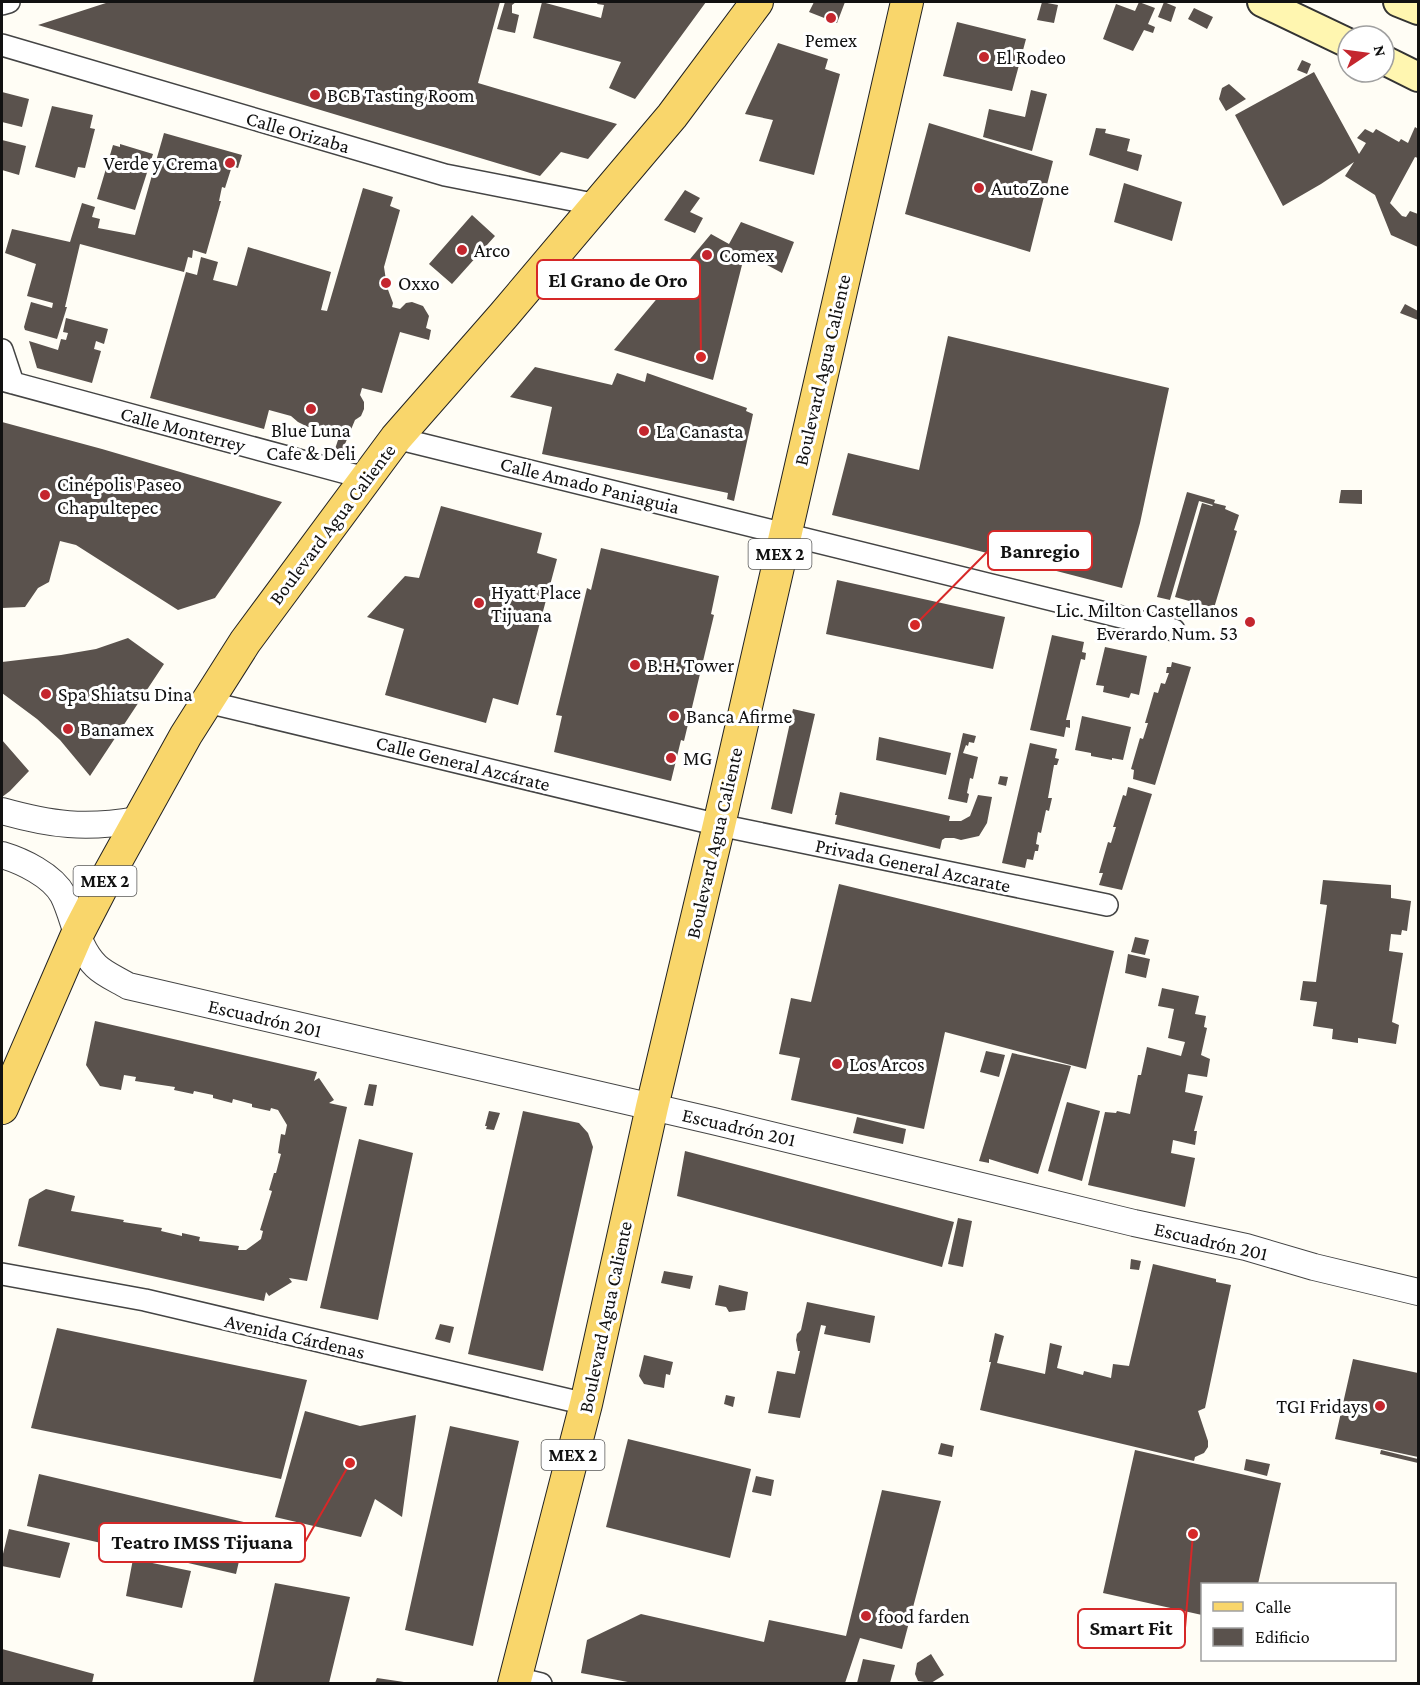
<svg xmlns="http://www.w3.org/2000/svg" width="1420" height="1685" font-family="'Crimson Pro',serif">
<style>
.building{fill:#5a524d}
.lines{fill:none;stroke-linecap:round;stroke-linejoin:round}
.minor-casing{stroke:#444;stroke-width:24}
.tertiary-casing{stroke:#444;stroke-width:28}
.secondary-casing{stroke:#333;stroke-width:32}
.primary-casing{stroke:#222;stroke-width:34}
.minor{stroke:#fff;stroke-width:21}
.tertiary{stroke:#fff;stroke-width:26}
.secondary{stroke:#fff6b0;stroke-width:28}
.primary{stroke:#f9d66b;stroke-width:32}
.poi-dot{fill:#c4262e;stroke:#fff;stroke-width:2}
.labels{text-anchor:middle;stroke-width:6;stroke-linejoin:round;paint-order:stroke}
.shield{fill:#fff;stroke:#585858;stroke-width:1.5}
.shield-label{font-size:18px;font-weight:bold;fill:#111}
.poi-label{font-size:20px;fill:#111;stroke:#fff;text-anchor:start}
.street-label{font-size:20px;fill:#111;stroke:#fff}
.leader{fill:none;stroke:#d62828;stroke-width:2}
.callout-dot{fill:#d62828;stroke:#fff;stroke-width:2}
.callout{fill:#fff;stroke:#d62828;stroke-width:2}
.callout-label{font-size:21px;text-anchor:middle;font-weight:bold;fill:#111}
</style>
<rect width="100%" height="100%" fill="#fffdf5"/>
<!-- building -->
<path class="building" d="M109 2H500L478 83 617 124 588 159 561 152 540 176 38 25Z
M505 2H516L512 5V13L519 15 515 33 497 29Z
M542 2 601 18 604 5 597 4 598 2H706L635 99 609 88 621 62 533 38Z
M814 2H845L837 23 809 12Z
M1042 2 1058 5 1054 23 1037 20Z
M1139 2 1155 8 1148 24 1155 27 1153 33 1144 30 1133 51 1103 39 1116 4 1135 11Z
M1164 2 1176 7 1171 22 1158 17Z
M1194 8 1213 17 1207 29 1188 19Z
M957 22 1026 39 1012 91 943 76Z
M778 43 828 59 825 69 840 74 814 175 759 161 773 120 745 114Z
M1302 60 1311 64 1307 74 1297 70Z
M1314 72 1359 154 1366 143 1357 138 1365 129 1373 133 1376 129 1399 142 1401 139 1408 143 1415 127 1418 129V158L1415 157 1390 203 1402 216 1406 217 1410 211 1418 214V247L1391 235 1375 195 1345 176 1354 162 1321 184 1283 206 1235 115Z
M1229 84 1246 99 1226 111 1219 99 1222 88Z
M1031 90 1047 94 1032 151 983 137 989 109 1025 117Z
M2 92 29 99 22 127 2 122Z
M52 106 93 115 90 128 95 129 85 168 78 167 75 178 35 167Z
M929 123 1053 161 1030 252 905 214Z
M1096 128 1106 129 1105 133 1130 139 1127 151 1142 155 1138 171 1089 155Z
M164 133 242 155 238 168 232 166 225 188 222 187 219 201H221L206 254 193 250 192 258 188 257 184 272 80 244 65 307H67L57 339 25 330 24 327 31 302 52 308 53 303 27 296 36 264 5 253 12 229 70 242 82 203 95 207 92 217 100 219 98 228 135 235Z
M2 140 26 146 19 175 2 170Z
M120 144 153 154 135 210 97 199 113 145 120 147Z
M1124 183 1182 202 1172 241 1114 222Z
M363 188 393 197 390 206 400 210 384 267 387 287 393 303 392 307 400 309 406 303 412 302 423 306 429 316 426 328 431 330 429 340 400 332 382 393 362 388 360 395 364 402V409L361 416 355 420 345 444 350 446 346 452 335 449 341 431 327 427H308L298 422 291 416 269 410 264 429 150 398 186 272 197 275 201 257 218 262 213 280 237 286 248 247 331 272 321 310 327 311Z
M685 190 700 198 690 212 703 218 695 233 664 220Z
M472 215 495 236 452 284 429 264Z
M741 222 794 242 782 273 745 253 713 380 614 350 711 234 729 244Z
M1405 304 1418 311V320L1400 313Z
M66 318 108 329 104 344 96 341 94 349 101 351 92 383 37 368 29 341 58 350 61 339 66 340 68 333 63 332Z
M948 336 1169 388 1140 523 1122 588 956 545 832 515 848 453 919 470Z
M535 367 612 385 617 373 645 382 647 373 747 408 746 411 753 414 734 501 727 499 728 493 542 454 552 407 510 397Z
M2 422 102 449 282 502 215 598 178 610 76 545 60 541 49 582 38 588 25 607 2 608Z
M1341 490H1362V504L1339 503Z
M1187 492 1215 500 1214 503 1226 506 1225 509 1239 515 1234 530 1237 531 1214 608 1175 597 1202 503 1212 506 1213 505 1199 501 1170 600 1157 597Z
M441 506 542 533 537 553 557 559 518 705 493 698 486 723 385 695 404 629 367 617 405 576 419 578Z
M601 548 719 576 711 614 714 615 684 741 681 740 671 781 554 752 562 716 556 715 587 588 591 590Z
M837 580 1005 617 993 669 826 634Z
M1052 635 1084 642 1082 652 1086 653 1085 660 1081 659 1066 720H1070V728L1066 727 1064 737 1030 730Z
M128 638 164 664 90 776 60 740 37 719 2 693V662L61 655 96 649Z
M1105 647 1147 656 1139 695 1131 693 1129 698 1103 692 1104 686 1096 685Z
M1172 662 1191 667 1155 785 1133 779 1134 770 1131 769 1140 738 1143 739 1148 723H1145L1154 692 1158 693 1161 683 1165 684 1169 673H1166L1167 667H1171Z
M793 709 815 714 792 814 771 809Z
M1082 716 1131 727 1123 760 1112 758V760L1091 756V753L1075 750Z
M963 733 976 736 974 743 969 742 968 746 966 745 963 753 978 757 973 779 970 778 967 793 969 794 967 803 948 799Z
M879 737 951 753 946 775 876 760Z
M2 740 29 771 10 791 2 797Z
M1030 743 1057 749 1055 758 1059 759 1057 765H1054L1048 798H1052L1049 811 1046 810 1041 833 1038 832 1036 844 1039 845 1038 851H1035L1033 860 1027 859 1025 868 1002 863Z
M1000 776 1008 777 1006 786 998 784Z
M1128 787 1152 794 1122 890 1099 885 1103 873H1099L1108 842 1111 843 1116 827H1113L1123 795 1126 796Z
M840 792 950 816 949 821H961L970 816 978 795 992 797 987 823 979 836 961 840 954 838H945L942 840 940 849 835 824 837 815H835Z
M1323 880 1391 885V898L1411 901 1407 931 1402 930 1401 935 1391 934 1389 951 1403 953 1392 1022 1399 1025 1396 1044 1358 1038V1043L1332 1039 1333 1029 1313 1026 1317 1002 1300 1000 1303 981 1316 982 1327 905 1320 904Z
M839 884 1114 951 1086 1069 945 1032 924 1129 791 1100 800 1058 779 1054 791 998 811 1002Z
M1135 937 1149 940 1145 955 1131 952Z
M1128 954 1150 959 1146 978 1125 973Z
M1162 988 1199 996 1195 1014 1206 1016 1204 1027 1207 1028 1201 1055 1210 1059 1207 1077 1188 1074 1185 1092 1203 1096 1194 1131H1197L1195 1145 1173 1140 1171 1153 1195 1158 1185 1207 1088 1185 1105 1112 1116 1113 1117 1111 1130 1114 1138 1075H1141L1147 1047 1181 1056 1185 1042 1168 1038 1174 1009 1158 1006Z
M95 1021 317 1072 314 1081 319 1078 334 1100 329 1103 347 1107 307 1281 289 1278 292 1282 269 1296 266 1292 264 1301 18 1246 29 1199 46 1189 75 1196 71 1211 124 1220 123 1222 162 1228 161 1231 182 1236V1233L200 1237 199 1241 239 1246 238 1250H246L261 1239 263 1231 260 1230 272 1191 269 1190 274 1173H276L281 1154 278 1153 281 1134 285 1135 287 1125 278 1110 271 1108 270 1111 252 1107V1104L233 1099 232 1103 213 1098V1095L194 1091 193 1094 174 1090 175 1087 135 1081 136 1077 124 1075 121 1090 100 1086 86 1065Z
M986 1051 1005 1055 999 1077 980 1072Z
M1012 1053 1071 1066 1038 1174 989 1159V1163L979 1161Z
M369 1084 377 1085 373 1106 364 1105Z
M1067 1102 1100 1111 1082 1181 1048 1171Z
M489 1111 500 1113 494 1130 486 1129 487 1126H485Z
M523 1111 579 1123 588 1133 593 1147 543 1371 468 1354Z
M857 1117 906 1129 903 1144 853 1133Z
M359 1139 413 1153 378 1320 320 1308Z
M685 1151 954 1222 942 1267 677 1196Z
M958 1218 972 1221 963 1267 948 1264Z
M1131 1259 1141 1261 1139 1270 1130 1269Z
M1153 1264 1216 1279V1282L1231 1285 1205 1408 1198 1411 1208 1441V1447L1204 1453 1195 1457 1194 1461 980 1410 991 1362H989L995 1333 1004 1336 997 1363 1045 1374 1050 1343 1062 1346 1057 1368 1083 1375 1084 1371 1111 1378 1113 1364 1129 1366Z
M664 1271 693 1276 690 1289 661 1283Z
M719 1285 748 1292 745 1310 729 1312 726 1307 715 1305Z
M807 1302 875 1316 870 1343 824 1334 826 1326 821 1325 800 1418 768 1413 777 1371 795 1374 800 1351H798L796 1340 797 1334 801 1330Z
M440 1324 454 1327 450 1343 435 1339Z
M57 1328 307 1380 281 1479 31 1428Z
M644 1355 673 1362 670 1375 666 1374 664 1388 644 1384 639 1376Z
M1353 1359 1418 1373V1457L1335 1439Z
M726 1395 735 1397 733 1407 724 1404Z
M305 1411 360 1426 416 1415 402 1517 375 1499 361 1537 275 1517Z
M450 1426 519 1441 473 1646 405 1630Z
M628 1439 751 1469 730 1558 606 1527Z
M941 1443 954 1446 952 1457 938 1454Z
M1135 1450 1281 1483 1258 1584H1203L1202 1615 1103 1593Z
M1381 1450 1418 1459V1463L1380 1454Z
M1246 1459 1270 1464 1267 1476 1244 1470Z
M39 1474 248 1523 236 1574 27 1526Z
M756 1476 774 1480 771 1496 752 1492Z
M882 1490 941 1501 902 1649 860 1638 845 1683H633L581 1673 587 1640 641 1614 764 1642 769 1620 846 1636Z
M9 1529 70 1543 60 1578 2 1566V1558Z
M133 1559 191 1571 182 1608 126 1596Z
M275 1583 350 1597 329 1683H253Z
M2 1649 94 1674 92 1683H2Z
M931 1654 944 1675 931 1683 918 1681 915 1674 917 1663Z
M863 1659 895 1665 890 1683H857Z
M377 1678 404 1682 403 1683H375Z"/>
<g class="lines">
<defs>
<path id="minor" d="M2 4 9 2
M2 45 445 175 598 205
M2 350 13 383
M2 380 365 478
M396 438 1174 630
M207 702 719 825 1107 905
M2 1274 145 1300 586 1404
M516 1678 541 1684"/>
<path id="tertiary" d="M2 811C52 825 85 829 137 820
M2 855C22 861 52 875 63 895 75 919 76 946 96 966 104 974 118 980 128 986L713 1121 1134 1223 1246 1247 1314 1267 1418 1292"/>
<path id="secondary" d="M1262 2 1348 43
M1398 2 1418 10
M1384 60 1418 77"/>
<path id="primary" d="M2 1108 76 937 105 881 186 735 245 642 396 438 503 316 672 116 757 2
M514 1684 586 1404 652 1107 719 825 907 2"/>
</defs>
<!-- minor casing -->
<use href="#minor" class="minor-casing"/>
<!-- tertiary casing -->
<use href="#tertiary" class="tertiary-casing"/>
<!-- secondary casing -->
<use href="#secondary" class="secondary-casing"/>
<!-- primary casing -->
<use href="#primary" class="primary-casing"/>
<!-- minor -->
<use href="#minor" class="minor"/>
<!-- tertiary -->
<use href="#tertiary" class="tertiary"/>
<!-- secondary -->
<use href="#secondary" class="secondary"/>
<!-- primary -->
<use href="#primary" class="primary"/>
</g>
<!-- markers -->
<g class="poi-dot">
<circle cx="831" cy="18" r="6"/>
<circle cx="984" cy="57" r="6"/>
<circle cx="315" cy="95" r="6"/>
<circle cx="230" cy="163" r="6"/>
<circle cx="979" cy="188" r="6"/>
<circle cx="462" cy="250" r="6"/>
<circle cx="707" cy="255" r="6"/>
<circle cx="386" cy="283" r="6"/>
<circle cx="311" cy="409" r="6"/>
<circle cx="644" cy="431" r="6"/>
<circle cx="45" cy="495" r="6"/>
<circle cx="479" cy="603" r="6"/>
<circle cx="1250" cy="622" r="6"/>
<circle cx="635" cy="665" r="6"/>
<circle cx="46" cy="694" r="6"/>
<circle cx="674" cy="716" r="6"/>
<circle cx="68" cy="729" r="6"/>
<circle cx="671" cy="758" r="6"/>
<circle cx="837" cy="1064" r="6"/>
<circle cx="1380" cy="1406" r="6"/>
<circle cx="866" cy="1616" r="6"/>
</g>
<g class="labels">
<!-- shield labels -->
<g class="shield">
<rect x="748.5" y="539" width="63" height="30" rx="4.5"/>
<rect x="73.5" y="866" width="63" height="30" rx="4.5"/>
<rect x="541.5" y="1440" width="63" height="30" rx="4.5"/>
</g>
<g class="shield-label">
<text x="780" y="560">MEX 2</text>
<text x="105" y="887">MEX 2</text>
<text x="573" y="1461">MEX 2</text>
</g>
<!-- poi labels -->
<g class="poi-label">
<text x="831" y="47" text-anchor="middle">Pemex</text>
<text x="996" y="64">El Rodeo</text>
<text x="327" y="102">BCB Tasting Room</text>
<text x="218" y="170" text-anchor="end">Verde y Crema</text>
<text x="991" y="195">AutoZone</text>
<text x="474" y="257">Arco</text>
<text x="719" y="262">Comex</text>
<text x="398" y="290">Oxxo</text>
<text x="311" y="437" text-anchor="middle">Blue Luna<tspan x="311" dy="23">Cafe &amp; Deli</tspan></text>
<text x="656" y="438">La Canasta</text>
<text x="57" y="491">Cinépolis Paseo<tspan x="57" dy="23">Chapultepec</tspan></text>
<text x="491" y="599">Hyatt Place<tspan x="491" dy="23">Tijuana</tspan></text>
<text x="1238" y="617" text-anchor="end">Lic. Milton Castellanos<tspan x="1238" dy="23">Everardo Num. 53</tspan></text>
<text x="647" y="672">B.H. Tower</text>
<text x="58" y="701">Spa Shiatsu Dina</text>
<text x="686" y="723">Banca Afirme</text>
<text x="80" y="736">Banamex</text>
<text x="683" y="765">MG</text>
<text x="849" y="1071">Los Arcos</text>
<text x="1368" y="1413" text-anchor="end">TGI Fridays</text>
<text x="878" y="1623">food farden</text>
</g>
<!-- street labels -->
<g class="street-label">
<text transform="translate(298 132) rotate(16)" y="7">Calle Orizaba</text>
<text transform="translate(822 370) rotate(-77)" y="7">Boulevard Agua Caliente</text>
<text transform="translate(183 429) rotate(15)" y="7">Calle Monterrey</text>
<text transform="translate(590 485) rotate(14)" y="7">Calle Amado Paniaguia</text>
<text transform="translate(332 524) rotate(-53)" y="7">Boulevard Agua Caliente</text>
<text transform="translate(463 763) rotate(14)" y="7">Calle General Azcárate</text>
<text transform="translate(714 843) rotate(-77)" y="7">Boulevard Agua Caliente</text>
<text transform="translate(913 865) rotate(12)" y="7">Privada General Azcarate</text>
<text transform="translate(265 1018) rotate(13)" y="7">Escuadrón 201</text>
<text transform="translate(739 1127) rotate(13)" y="7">Escuadrón 201</text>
<text transform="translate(1211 1241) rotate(13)" y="7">Escuadrón 201</text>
<text transform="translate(605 1317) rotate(-78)" y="7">Boulevard Agua Caliente</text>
<text transform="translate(295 1336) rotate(13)" y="7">Avenida Cárdenas</text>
</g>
</g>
<!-- callouts -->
<path class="leader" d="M701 357L700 279M915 625L988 551M350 1463L305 1542M1193 1534L1185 1628"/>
<g class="callout-dot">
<circle cx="701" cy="357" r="6"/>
<circle cx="915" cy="625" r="6"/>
<circle cx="350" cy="1463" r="6"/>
<circle cx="1193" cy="1534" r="6"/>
</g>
<g class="callout">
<rect x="537" y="260" width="163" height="39" rx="6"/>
<rect x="988" y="531" width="104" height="39" rx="6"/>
<rect x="99" y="1523" width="206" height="39" rx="6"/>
<rect x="1078" y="1609" width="107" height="39" rx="6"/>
</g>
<g class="callout-label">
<text x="618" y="287">El Grano de Oro</text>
<text x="1040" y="558">Banregio</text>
<text x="202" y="1549">Teatro IMSS Tijuana</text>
<text x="1131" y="1635">Smart Fit</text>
</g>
<!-- border -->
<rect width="1420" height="1685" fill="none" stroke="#111111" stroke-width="6"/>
<!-- legend -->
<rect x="1201" y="1583" width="195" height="78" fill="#ffffff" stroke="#a0a0a0" stroke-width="1.5"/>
<rect x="1213" y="1602" width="30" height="9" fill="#f9d66b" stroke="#a0a0a0" stroke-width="1.5"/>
<text x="1255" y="1613" font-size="18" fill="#111111">Calle</text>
<rect x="1213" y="1628" width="30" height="18" fill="#5a524d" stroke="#a0a0a0" stroke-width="1.5"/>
<text x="1255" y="1643" font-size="18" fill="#111111">Edificio</text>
<!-- north arrow -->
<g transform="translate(1366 54) rotate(77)"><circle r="28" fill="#ffffff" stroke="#a0a0a0" stroke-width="1.5"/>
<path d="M0-4.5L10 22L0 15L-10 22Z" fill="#c4262e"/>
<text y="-9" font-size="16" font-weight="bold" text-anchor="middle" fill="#111111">N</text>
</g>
</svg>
